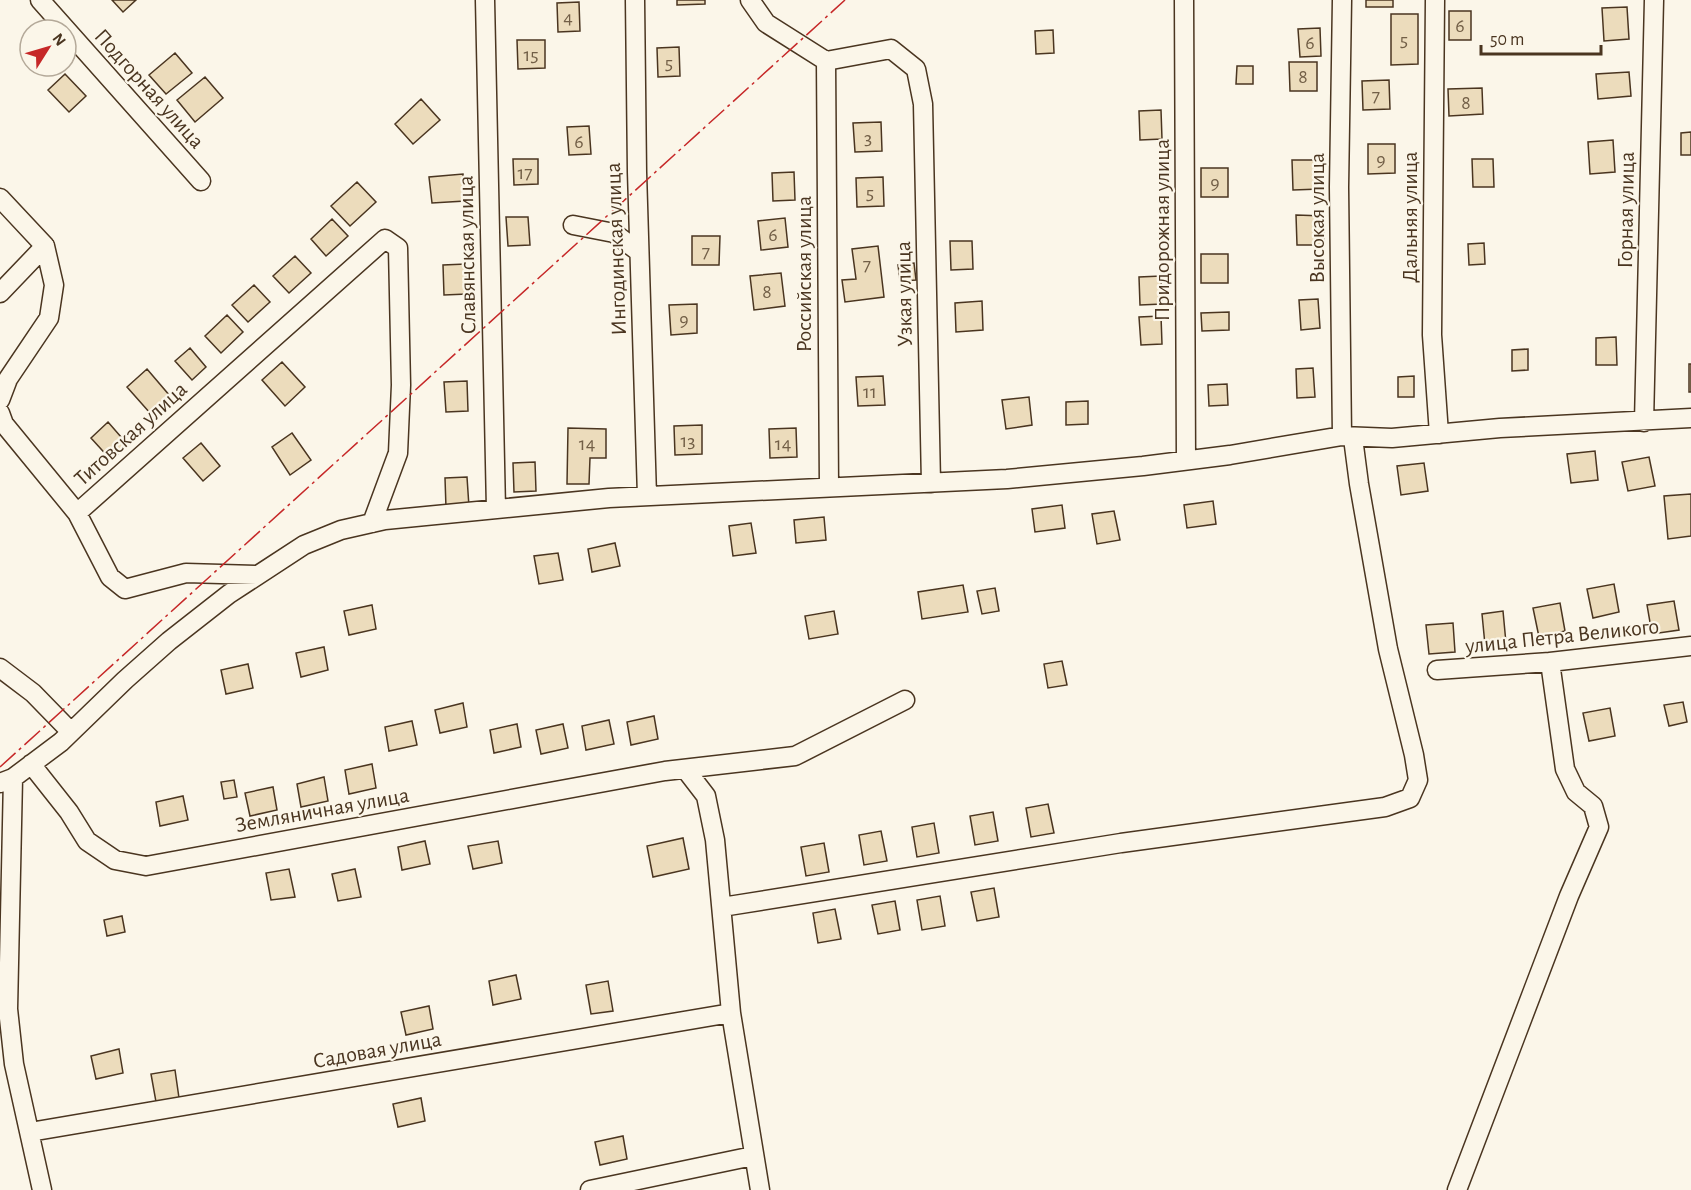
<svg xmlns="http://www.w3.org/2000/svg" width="1691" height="1190" font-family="'Alegreya Sans',sans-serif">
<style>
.building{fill:#ecdcbc;stroke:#4a3520;stroke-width:1.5}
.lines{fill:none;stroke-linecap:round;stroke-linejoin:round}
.minor-casing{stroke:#4a3520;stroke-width:21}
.minor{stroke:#fbf6e9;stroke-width:18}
.power{stroke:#c62828;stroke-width:1.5;stroke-dasharray:21 4.5 3 4.5;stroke-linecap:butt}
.labels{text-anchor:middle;stroke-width:4.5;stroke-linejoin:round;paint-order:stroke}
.number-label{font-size:20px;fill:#725f47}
.street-label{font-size:22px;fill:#4a3520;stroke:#fbf6e9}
</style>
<rect width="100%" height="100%" fill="#fbf6e9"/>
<!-- building -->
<path class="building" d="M112 0H136L123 12Z
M677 0H705V4L677 5Z
M1366 0H1393V7H1366Z
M579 2 580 31 558 32 557 3Z
M1627 7 1629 39 1604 41 1602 8Z
M1449 11H1471V40H1449Z
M1391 14H1418V64L1391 65Z
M1320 28 1321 56 1300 57 1298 29Z
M1053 30 1054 53 1036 54 1035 31Z
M517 40H545V68L518 69Z
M679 47 680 76 658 77 657 48Z
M175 53 192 73 166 94 149 75Z
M1289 62H1317V91H1290Z
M1237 66H1253V84H1236Z
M1629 72 1631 96 1598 99 1596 74Z
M65 74 86 96 69 112 48 90Z
M205 77 223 98 195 122 177 100Z
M1389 80 1390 109 1363 110 1362 81Z
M1482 88 1483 114 1449 116 1448 89Z
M421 99 440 120 413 144 395 124Z
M1161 110 1162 139 1140 140 1139 111Z
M881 122 882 151 855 152 853 123Z
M589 126 591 154 569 155 567 127Z
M1691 132V155H1681V133Z
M1613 140 1615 172 1590 174 1588 142Z
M1368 144H1395V173L1368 174Z
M513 159H538V184L514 185Z
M1472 159H1493L1494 187H1473Z
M1292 160H1320V189L1293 190Z
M1201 168H1228V197H1201Z
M794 172 795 200 773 201 772 173Z
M463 174 465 201 432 203 429 177Z
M883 177 884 206 857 207 856 178Z
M357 182 376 202 350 226 331 206Z
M1296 215 1324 216V245H1297Z
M506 217H528L530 245 508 246Z
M785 218 788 247 761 250 758 221Z
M332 219 348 236 326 256 311 239Z
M692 236H720L719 265H692Z
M950 241H972L973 269 951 270Z
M1484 243 1485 264 1469 265 1468 244Z
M878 246 884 297 845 302 842 280 856 279 852 249Z
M1201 254H1228V283H1201Z
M295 256 311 273 289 293 273 276Z
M914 263 916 280 900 281 898 265Z
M466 264 467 294 444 295 443 265Z
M781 273 785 306 754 310 750 276Z
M1161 276 1162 304 1140 305 1139 277Z
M254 285 270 302 248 322 232 305Z
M1318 299 1320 328 1301 330 1299 300Z
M982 301 983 330 956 332 955 303Z
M697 304V333L671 335 669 305Z
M1229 312V330L1202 331 1201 313Z
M227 315 243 332 221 353 205 336Z
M1161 316 1162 344 1141 345 1139 317Z
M1616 337 1617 365H1596V338Z
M190 348 206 367 192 380 175 361Z
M1528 349V370L1512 371V350Z
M282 362 305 387 285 406 262 380Z
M1689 364H1691V392H1689Z
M1313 368 1315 397 1297 398 1296 369Z
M147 369 170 396 150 413 127 387Z
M883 376 885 405 858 406 856 377Z
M1414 376V397H1398V377Z
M467 381 468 411 446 412 444 382Z
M1227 384 1228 405 1209 406 1208 385Z
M1029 397 1032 425 1006 429 1002 400Z
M1088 401V424L1066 425V402Z
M108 422 128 445 111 460 91 438Z
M702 425V454L675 455 674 426Z
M568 428 606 429V458H590L589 484H567Z
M796 428 797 457 770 458 769 429Z
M292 433 311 460 290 475 272 447Z
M201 443 220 466 203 481 183 458Z
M1595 451 1598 480 1571 483 1567 454Z
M1649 457 1655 486 1628 491 1622 462Z
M535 462 536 491 514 492 513 463Z
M1424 463 1428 491 1401 495 1397 466Z
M467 477 469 507 446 508 445 478Z
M1691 494V536L1668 539 1664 496Z
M1213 501 1216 524 1187 528 1184 505Z
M1062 505 1065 528 1035 532 1032 509Z
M1114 511 1120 540 1097 544 1092 514Z
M824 517 826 540 796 543 794 520Z
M751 523 756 553 733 556 729 526Z
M615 543 620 566 592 572 588 549Z
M558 553 563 580 539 584 534 556Z
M1614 584 1619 612 1593 618 1587 589Z
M963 585 968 612 922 619 918 592Z
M995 588 999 611 982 614 977 591Z
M1674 601 1679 630 1652 634 1647 605Z
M1560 603 1565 631 1539 637 1533 608Z
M372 605 376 629 349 635 344 611Z
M834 611 838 634 809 639 805 616Z
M1503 611 1506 643 1485 645 1482 614Z
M1453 623 1455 652 1429 654 1426 625Z
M324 647 328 670 301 677 296 653Z
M1062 661 1067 685 1048 688 1044 664Z
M248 664 253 688 226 694 221 670Z
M1683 702 1687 722 1669 726 1664 705Z
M463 703 467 727 440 733 435 710Z
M1610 708 1615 736 1589 741 1583 713Z
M654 716 658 739 631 745 627 722Z
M609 720 614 744 586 750 582 726Z
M412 721 417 745 389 751 385 727Z
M517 724 521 747 494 753 490 730Z
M563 724 568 748 541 754 536 730Z
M372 764 376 788 349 794 345 770Z
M324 777 328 801 301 807 297 784Z
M234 780 237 797 224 799 221 782Z
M273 787 277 810 250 816 245 793Z
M183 796 188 820 160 826 156 802Z
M1048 804 1054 833 1031 837 1026 808Z
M993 812 998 841 975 845 970 816Z
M934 823 939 853 917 857 912 827Z
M881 831 887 861 864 865 859 835Z
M683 838 689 869 653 877 647 846Z
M425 841 430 864 402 870 398 847Z
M498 841 502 863 473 869 468 846Z
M824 843 829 872 806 876 801 847Z
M289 869 295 897 271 900 266 873Z
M355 869 361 897 338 901 332 874Z
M994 888 999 917 977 921 971 892Z
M940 896 945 926 922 930 917 900Z
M895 901 900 930 878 934 872 905Z
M835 909 841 939 818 943 813 913Z
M122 916 125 932 107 936 104 920Z
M516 975 521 999 493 1005 489 981Z
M608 981 613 1011 591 1014 586 985Z
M429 1006 433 1029 406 1035 401 1012Z
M119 1049 123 1073 96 1079 91 1056Z
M175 1070 179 1098 156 1102 151 1074Z
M421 1098 425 1121 398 1127 393 1104Z
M623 1136 627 1159 600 1165 595 1142Z"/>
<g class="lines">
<defs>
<path id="minor" d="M40 0 201 181
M485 0 496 509
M635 0 637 172 647 496
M750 0 766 23 826 61 891 49 916 69 923 104 931 483
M1184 0 1186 460
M1435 0 1432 335 1439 434
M826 61 829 487
M0 198 45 246 0 293
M573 225 614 233 639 252
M0 400 8 379 49 318 54 285 45 246
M0 413 4 424 77 513
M1644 422 1654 0
M1342 436 1339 187 1342 0
M258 575 186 573 125 589 110 577 77 513 385 239 398 248 401 385 398 453 372 523
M0 668 33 693 71 732
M1437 670 1550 662 1691 646
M31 764 69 812 87 841 115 860 146 866 665 771 795 756 905 700
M686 770 706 796 715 840 731 1013 760 1190
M13 778 8 1009 14 1064 42 1190
M0 783 13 778 61 742 125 680 169 641 229 594 304 545 341 530 385 520 609 498 1007 479 1143 466 1230 455 1342 436 1392 438 1500 428 1691 418
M722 907 1121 843 1385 807 1410 798 1418 780 1414 755 1388 649 1359 484 1353 438
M30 1132 731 1013
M590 1190 753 1156
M1457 1190 1569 896 1599 827 1593 806 1576 792 1565 769 1550 662"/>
</defs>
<!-- minor casing -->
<use href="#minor" class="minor-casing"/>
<!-- minor -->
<use href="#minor" class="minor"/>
<!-- power -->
<path class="power" d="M0 767 845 0"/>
</g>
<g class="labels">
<!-- number labels -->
<g class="number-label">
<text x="568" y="24">4</text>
<text x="1460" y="32">6</text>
<text x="1404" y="46">5</text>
<text x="1310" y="49">6</text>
<text x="531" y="61">15</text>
<text x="669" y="69">5</text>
<text x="1303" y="83">8</text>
<text x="1376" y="102">7</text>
<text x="1466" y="109">8</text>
<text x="868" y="144">3</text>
<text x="579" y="148">6</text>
<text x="1381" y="166">9</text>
<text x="525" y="179">17</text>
<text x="1215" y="189">9</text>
<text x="870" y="199">5</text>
<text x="773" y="241">6</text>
<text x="706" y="258">7</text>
<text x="867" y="271">7</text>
<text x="767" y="298">8</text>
<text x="684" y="326">9</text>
<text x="870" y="398">11</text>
<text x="688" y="447">13</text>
<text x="587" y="450">14</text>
<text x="783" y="450">14</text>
</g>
<!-- street labels -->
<g class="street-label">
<text transform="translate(150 88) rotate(48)" y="8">Подгорная улица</text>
<text transform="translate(1625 210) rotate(-89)" y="8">Горная улица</text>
<text transform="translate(1409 217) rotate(-90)" y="8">Дальняя улица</text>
<text transform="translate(1316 218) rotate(-90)" y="8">Высокая улица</text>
<text transform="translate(1161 230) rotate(-90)" y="8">Придорожная улица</text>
<text transform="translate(615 249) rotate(-92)" y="8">Ингодинская улица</text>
<text transform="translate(466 255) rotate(-91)" y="8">Славянская улица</text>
<text transform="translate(803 274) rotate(-90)" y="8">Российская улица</text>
<text transform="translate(903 294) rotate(-91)" y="8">Узкая улица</text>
<text transform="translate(130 433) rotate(-42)" y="8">Титовская улица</text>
<text transform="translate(1562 635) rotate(-6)" y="8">улица Петра Великого</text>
<text transform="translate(322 809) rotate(-10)" y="8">Земляничная улица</text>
<text transform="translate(377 1049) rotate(-10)" y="8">Садовая улица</text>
</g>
</g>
<!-- north arrow -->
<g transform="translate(48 48) rotate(53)"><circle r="28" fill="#fbf6e9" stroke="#b4a999" stroke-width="1.5"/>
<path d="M0-4.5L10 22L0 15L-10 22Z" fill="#c62828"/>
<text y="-9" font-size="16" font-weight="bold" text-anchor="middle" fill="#4a3520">N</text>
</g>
<!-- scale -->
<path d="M1481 45v9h120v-9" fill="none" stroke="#4a3520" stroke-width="3"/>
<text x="1490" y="45" font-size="18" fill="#4a3520" stroke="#fbf6e9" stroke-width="4.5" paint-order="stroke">50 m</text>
</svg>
